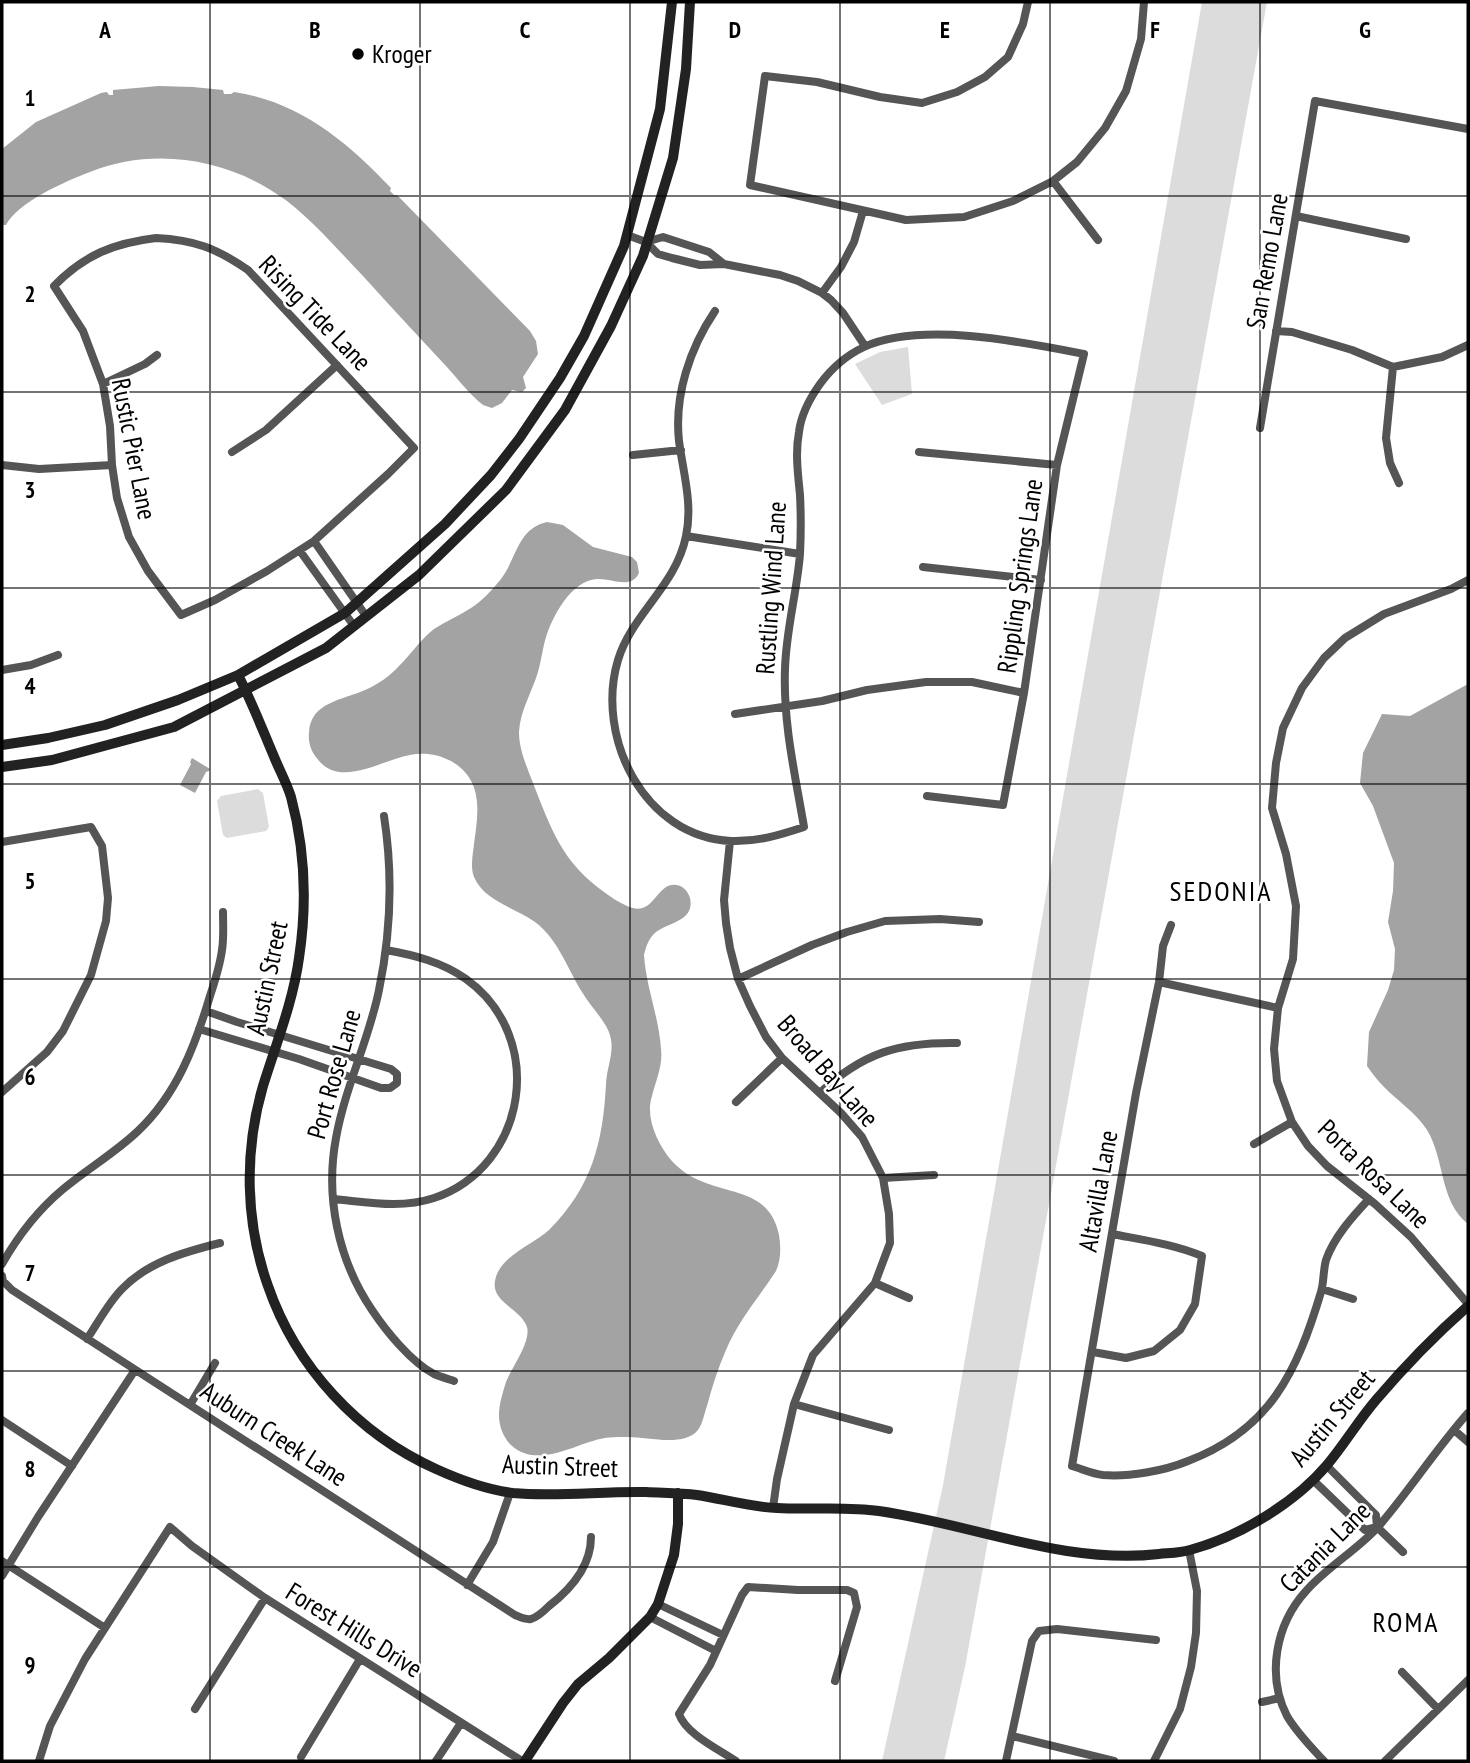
<svg xmlns="http://www.w3.org/2000/svg" width="1470" height="1763" font-family="'PT Sans Narrow',sans-serif">
<style>
.green{fill:#dcdcdc}
.water{fill:#a3a3a3}
.lines{fill:none;stroke-linecap:round;stroke-linejoin:round}
.street{stroke:#555;stroke-width:8}
.secondary{stroke:#222;stroke-width:10}
.grid{fill:none;stroke:#000;stroke-width:2;stroke-opacity:0.55}
.poi-dot{fill:#000;stroke:#fff;stroke-width:2.5}
.labels{text-anchor:middle;stroke-width:5;stroke-linejoin:round;paint-order:stroke}
.poi-label{font-size:26px;fill:#000;stroke:#fff;text-anchor:start}
.street-label{font-size:26px;fill:#000;stroke:#fff}
.neighbourhood-label{font-size:28px;letter-spacing:2px;fill:#000;stroke:#fff}
.grid-label{font-size:23px;text-anchor:middle;font-weight:bold;fill:#000;stroke:#fff;stroke-width:5;stroke-linejoin:round;paint-order:stroke}
</style>
<rect width="100%" height="100%" fill="#fff"/>
<!-- green -->
<path class="green" d="M1202 2H1267L965 1667 944 1761H882L943 1485Z
M908 347 912 394 882 405 855 364 880 352Z
M258 789 263 793 269 827 266 831 227 838 223 835 217 801 221 796Z"/>
<!-- water -->
<path class="water" d="M159 86 193 87 223 90 224 94H231L234 92C300 102 346 141 391 188L390 191 394 195H397L530 331 536 341 538 354 523 377 526 388 522 392 512 390 502 403 492 408 483 405C469 394 458 379 446 366 418 336 390 306 363 276 338 250 315 223 287 201 231 159 155 146 90 172 66 181 18 202 6 225H2V149L36 122 101 93 107 92 109 95H113V90Z
M547 522 563 525 593 547 632 557 637 562 639 573C630 592 608 575 591 580 570 586 556 611 548 631 543 644 542 658 538 672 532 692 520 711 519 732 519 750 527 767 533 783 551 829 562 862 604 892 611 897 618 902 627 906 649 916 653 896 666 887 676 881 687 887 690 898 695 921 669 922 656 932 649 938 646 946 644 955 646 987 659 1017 661 1049 663 1066 656 1080 652 1096 645 1117 657 1143 671 1160 679 1169 690 1177 701 1181 733 1195 770 1191 779 1235 781 1247 781 1260 776 1271 759 1297 738 1321 726 1350 718 1368 712 1387 707 1406 704 1414 703 1423 698 1430 683 1448 646 1436 625 1437 617 1437 608 1437 600 1439 573 1445 537 1469 511 1445 503 1437 499 1426 499 1415 499 1404 503 1392 506 1382 512 1367 531 1342 527 1327 521 1309 491 1302 495 1281 499 1256 533 1245 549 1230 592 1187 603 1142 606 1084 607 1063 618 1047 606 1026 599 1014 589 1004 582 992 567 968 558 939 535 922 516 908 484 901 474 877 471 869 472 861 473 852 477 818 487 782 451 761 438 754 423 752 410 755 381 760 338 790 316 757 311 751 308 742 309 733 310 702 343 700 365 690 377 685 390 676 399 666 411 654 420 640 434 629 446 621 459 616 471 608 482 601 493 589 501 579 517 558 517 529 547 522Z
M1468 684V1224C1439 1201 1445 1159 1427 1130 1416 1113 1398 1101 1384 1087 1378 1081 1372 1073 1367 1066L1369 1032 1388 990 1394 970 1395 949 1388 922 1393 891 1394 863 1373 806 1360 783 1363 753 1382 714 1410 716Z
M192 758 210 769 209 771 206 772 195 793 180 785 191 764 190 762Z"/>
<g class="lines">
<!-- street -->
<path class="street" d="M1028 2 1023 24 1008 57 985 77 957 92 922 103 880 97 817 82 765 76 750 185 906 220 964 217 1013 201 1053 181 1077 162 1105 128 1126 91 1141 39 1144 2
M1053 181 1098 240
M1296 216 1406 239
M627 235 646 242 658 254 672 258 700 265 724 264 780 275 798 281 822 293 831 300 843 313 865 346
M156 238C195 240 216 248 248 270L414 448 388 474 314 541 267 571 215 600 181 615 148 571 129 537 117 498 112 465 110 426 103 384 83 331 54 286C84 255 114 243 156 238Z
M646 242 663 237 709 252 724 264
M822 293 841 267 854 242 863 211
M715 311C690 348 674 395 679 441 683 472 693 504 686 536 676 586 632 614 618 660 595 737 644 837 731 841 757 842 780 835 804 827 795 774 783 723 785 669 786 630 797 592 800 554 801 534 801 515 800 495 798 474 795 453 799 432 801 415 810 398 820 384 831 369 847 355 864 347 921 321 1023 342 1084 354L1057 465 1024 693 1003 805 927 796
M1276 331 1292 332 1352 350 1393 367 1442 357 1468 345
M1393 367 1386 438 1390 463 1399 483
M103 384 145 364 157 355
M1260 428 1315 101 1468 129
M232 452 266 430 337 365
M919 452 1057 465
M633 455 681 450
M2 465 39 469 112 465
M686 536 800 554
M314 541 366 616
M300 551 354 626
M923 567 1041 580
M1468 580 1451 589 1384 614 1345 638 1324 658 1302 688 1283 728 1276 763 1272 808 1286 854 1296 906 1293 959 1278 1008 1274 1049 1277 1081 1292 1122 1308 1146 1327 1166 1375 1204 1411 1237 1468 1304
M2 670 31 665 58 655
M735 714 822 701 867 690 926 682H972L1024 693
M384 816C393 874 391 932 379 990 369 1040 345 1087 336 1138 325 1197 338 1260 372 1310 386 1331 411 1362 434 1374 441 1377 448 1379 454 1381
M730 841 724 900 726 923 730 948 738 979 750 1006 766 1037 782 1058 841 1113 862 1137 883 1178 889 1214 890 1243 875 1283 813 1355 794 1404 777 1479 773 1508
M2 842 91 827 102 846 108 898 106 921 91 975 63 1031 47 1052 2 1092
M1171 925 1163 946 1159 982 1136 1093 1072 1466C1082 1469 1093 1474 1103 1475 1129 1477 1164 1471 1188 1461 1270 1430 1297 1372 1321 1292 1324 1282 1323 1271 1326 1260 1334 1237 1353 1216 1369 1199
M738 979 812 945 847 932 885 921 940 919 979 922
M1159 982 1278 1008
M199 1029 299 1059 381 1088H390L397 1083V1074L391 1069 237 1022 206 1011
M820 1093C862 1053 899 1042 957 1043
M736 1102 782 1058
M1254 1144 1292 1122
M883 1178 934 1175
M333 1199C367 1202 401 1209 434 1198 528 1166 547 1037 466 979 442 962 414 955 386 950
M2 1264C18 1236 37 1211 62 1190 87 1169 115 1153 138 1131 177 1094 195 1046 210 996 215 981 220 965 222 950 224 938 223 925 223 912
M2 1276 3 1281 12 1290 515 1615C520 1617 525 1620 531 1619 538 1617 544 1611 549 1606 571 1589 591 1566 591 1537
M875 1283 909 1298
M1322 1289 1353 1299
M87 1339C98 1323 108 1303 122 1289 148 1262 184 1252 220 1243
M1093 1352 1126 1358 1154 1351 1180 1330 1195 1304 1202 1256C1173 1244 1143 1240 1112 1234
M794 1404 889 1430
M190 1405 215 1363
M2 1420 72 1466
M1454 1430 1468 1442
M1327 1466 1376 1515 1377 1527 1403 1552
M1313 1480 1365 1530 1377 1527
M2 1561 105 1628
M2 1576 38 1517 135 1370
M467 1585 493 1542 510 1493
M658 1604 723 1635
M650 1617 716 1651
M1402 1672 1438 1709
M1262 1702 1280 1698
M195 1709 265 1598
M1012 1736 1114 1761
M301 1757 360 1659
M39 1761 50 1726 85 1659 170 1527 192 1546 265 1598 522 1761
M436 1761 461 1723
M736 1761C718 1749 686 1734 679 1714L710 1665 742 1595 748 1587 798 1590H847L854 1593 857 1607 835 1681
M1006 1761 1032 1641 1039 1631 1057 1629 1156 1640
M1154 1761 1180 1709 1191 1667 1196 1633 1197 1591 1189 1550
M1324 1761C1311 1747 1297 1733 1287 1716 1266 1675 1276 1624 1306 1591 1327 1567 1356 1551 1378 1527 1410 1490 1436 1449 1468 1413
M1385 1761 1468 1680"/>
<!-- secondary -->
<path class="secondary" d="M238 675C252 702 263 731 275 759 280 771 287 784 291 797 305 849 307 905 299 958 293 1002 276 1044 263 1086 244 1151 245 1222 268 1286 296 1367 358 1434 436 1469 458 1479 489 1490 513 1493 557 1497 602 1491 646 1492 663 1493 680 1493 697 1495 723 1499 750 1507 777 1508 811 1510 845 1506 879 1511 972 1524 1064 1565 1159 1554 1169 1553 1180 1553 1190 1550 1238 1537 1294 1504 1327 1465 1344 1445 1358 1421 1376 1400 1404 1367 1435 1335 1468 1306
M2 745 48 738 105 725 178 700 238 675 345 613 445 524 491 475 519 439 560 378 584 336 624 246 660 109 672 2
M2 767 52 760 174 727 326 648 419 575 506 490 565 410 611 326 643 256 673 158 686 69 690 2
M525 1761 563 1703 578 1684 609 1658 650 1617 658 1604 674 1555 678 1524V1493"/>
</g>
<!-- grid -->
<path class="grid" d="M210 2V1761M420 2V1761M630 2V1761M840 2V1761M1050 2V1761M1260 2V1761M2 196H1468M2 392H1468M2 588H1468M2 784H1468M2 979H1468M2 1175H1468M2 1371H1468M2 1567H1468"/>
<!-- markers -->
<circle class="poi-dot" cx="358" cy="54" r="7"/>
<g class="labels">
<!-- poi labels -->
<g class="poi-label">
<text x="372" y="63">Kroger</text>
</g>
<!-- street labels -->
<g class="street-label">
<text transform="translate(1267 261) rotate(-80)" y="9">San Remo Lane</text>
<text transform="translate(315 313) rotate(46)" y="9">Rising Tide Lane</text>
<text transform="translate(134 449) rotate(79)" y="9">Rustic Pier Lane</text>
<text transform="translate(1020 576) rotate(-82)" y="9">Rippling Springs Lane</text>
<text transform="translate(771 588) rotate(-86)" y="9">Rustling Wind Lane</text>
<text transform="translate(267 978) rotate(-78)" y="9">Austin Street</text>
<text transform="translate(828 1071) rotate(49)" y="9">Broad Bay Lane</text>
<text transform="translate(334 1074) rotate(-74)" y="9">Port Rose Lane</text>
<text transform="translate(1374 1174) rotate(44)" y="9">Porta Rosa Lane</text>
<text transform="translate(1098 1191) rotate(-80)" y="9">Altavilla Lane</text>
<text transform="translate(1332 1418) rotate(-50)" y="9">Austin Street</text>
<text transform="translate(274 1434) rotate(33)" y="9">Auburn Creek Lane</text>
<text transform="translate(560 1466) rotate(2)" y="9">Austin Street</text>
<text transform="translate(1325 1547) rotate(-45)" y="9">Catania Lane</text>
<text transform="translate(354 1630) rotate(32)" y="9">Forest Hills Drive</text>
</g>
<!-- neighbourhood labels -->
<g class="neighbourhood-label">
<text x="1221" y="901">SEDONIA</text>
<text x="1406" y="1632">ROMA</text>
</g>
</g>
<g class="grid-label">
<text x="105" y="38">A</text>
<text x="315" y="38">B</text>
<text x="525" y="38">C</text>
<text x="735" y="38">D</text>
<text x="945" y="38">E</text>
<text x="1155" y="38">F</text>
<text x="1365" y="38">G</text>
<text x="30" y="106">1</text>
<text x="30" y="302">2</text>
<text x="30" y="498">3</text>
<text x="30" y="694">4</text>
<text x="30" y="889">5</text>
<text x="30" y="1085">6</text>
<text x="30" y="1281">7</text>
<text x="30" y="1477">8</text>
<text x="30" y="1673">9</text>
</g>
<!-- border -->
<rect width="1470" height="1763" fill="none" stroke="#000000" stroke-width="7"/>
</svg>
